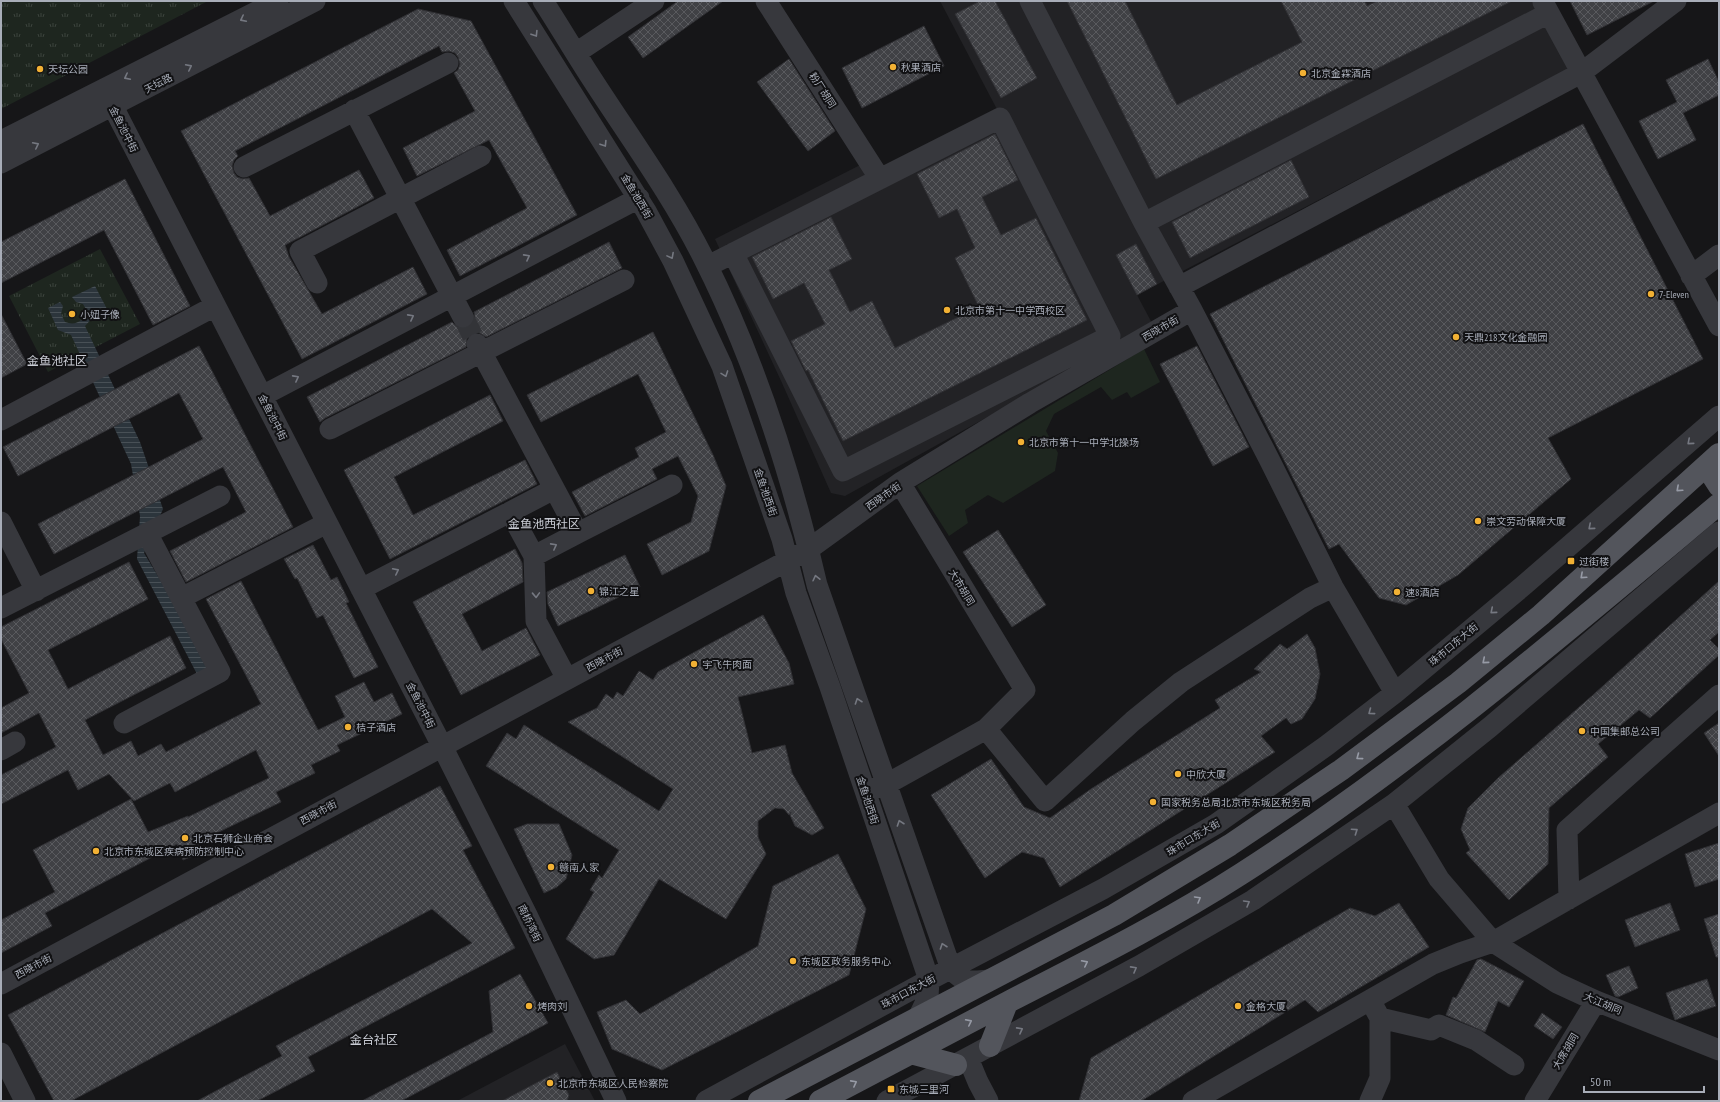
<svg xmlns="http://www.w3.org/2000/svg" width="1720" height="1102" font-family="'PT Sans Narrow','Noto Sans SC',sans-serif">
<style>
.built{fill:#222225}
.park{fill:url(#park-tufts)}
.garden{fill:#1e261f}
.water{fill:url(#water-rules)}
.building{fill:url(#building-cross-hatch);stroke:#303034}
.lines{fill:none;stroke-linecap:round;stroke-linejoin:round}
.minor-tunnel{stroke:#333438;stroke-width:21;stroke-dasharray:21 10;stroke-linecap:butt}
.minor{stroke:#37383d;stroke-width:21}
.major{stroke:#53555c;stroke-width:22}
.oneway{stroke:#757881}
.oneway2{stroke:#979ba6}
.poi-dot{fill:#f2b134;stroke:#111113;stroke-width:1.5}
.labels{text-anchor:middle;stroke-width:4;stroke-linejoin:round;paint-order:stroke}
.poi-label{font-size:10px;fill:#a8adb8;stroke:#111113;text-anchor:start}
.street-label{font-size:10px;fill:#a8adb8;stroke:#111113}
.quarter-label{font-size:12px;fill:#c9ccd4;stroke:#111113}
</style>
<defs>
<pattern id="park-tufts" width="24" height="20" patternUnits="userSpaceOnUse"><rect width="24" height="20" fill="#1e261f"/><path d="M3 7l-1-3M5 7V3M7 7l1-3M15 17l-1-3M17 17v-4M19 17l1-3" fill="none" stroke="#3c433d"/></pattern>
<pattern id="water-rules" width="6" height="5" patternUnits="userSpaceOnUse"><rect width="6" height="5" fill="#2c353c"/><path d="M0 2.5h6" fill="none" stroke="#485056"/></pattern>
<pattern id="building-cross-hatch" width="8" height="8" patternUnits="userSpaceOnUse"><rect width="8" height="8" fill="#404145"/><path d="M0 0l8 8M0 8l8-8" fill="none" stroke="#595a5e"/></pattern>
</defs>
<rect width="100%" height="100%" fill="#161618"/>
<!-- built -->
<path class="built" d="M940 1H1552L1584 61 1137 295 1153 325 845 496 831 493 782 383 715 239 866 162 875 177 1000 115Z
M565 1044 595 1101H457Z"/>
<!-- park -->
<path class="park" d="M1 1H208L1 109Z
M100 249 140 324 48 372 9 296Z"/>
<!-- garden -->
<path class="garden" d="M1144 349 1160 382 1131 398 1127 392 1112 400 1101 387 1054 414 1046 431 1058 453 1055 471 1003 503 988 495 965 510 968 523 949 536 917 486Z"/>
<!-- water -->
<path class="water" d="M95 286 108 311 96 314 85 326 140 442 163 509 144 553 214 669 198 676 137 559 140 516 131 464 71 335 58 330 48 308 60 302 63 306 61 314 65 322C76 326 83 321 87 311L83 304 76 302 72 297Z"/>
<!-- building -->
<path class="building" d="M678 1H723L643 58 628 37Z
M980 1H995L1037 78 1001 98 955 14Z
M1067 1H1125L1177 105 1302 42 1281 1H1365L1367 6 1377 1H1512L1156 179Z
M1570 1H1654L1587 35Z
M418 9 471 21 577 215 460 276 447 250 527 208 489 140 417 176 403 148 475 111 454 73 458 70 460 64 458 57 455 53 449 51 442 52 439 46 235 151 238 156 234 160 232 166 234 173 237 177 243 179 249 178 270 216 359 170 374 198 285 245 289 257 322 314 413 267 427 294 302 359 181 131Z
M924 26 944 66 862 108 842 68Z
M789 59 835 131 808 151 757 82Z
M1708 59 1719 82V95L1683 113 1696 140 1658 159 1639 121 1677 102 1666 80Z
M1583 124 1703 359 1548 438 1571 479 1458 575 1406 605 1379 598 1339 544 1329 549 1210 314Z
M995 134 1018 180 982 197 1001 235 1036 218 1087 320 843 441 808 370 806 371 791 341 825 324 804 283 773 299 752 257 831 217 852 259 829 270 850 312 872 301 895 348 979 307 955 258 975 248 957 209 939 218 917 174Z
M1291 160 1309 197 1190 258 1172 222Z
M125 179 190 306 153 325 104 230 1 283V242Z
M609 242 622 268 486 337 478 332 472 333 467 338 466 347 325 418 320 422 307 397 452 322 457 327 462 329 468 328 473 323 475 317 474 312Z
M1136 244 1157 284 1137 295 1116 255Z
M1 314 27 364 1 378Z
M653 332 713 455 726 486 709 551 662 575 647 544 691 522 698 496 678 456 652 469 657 479 585 516 572 492 639 457 635 448 666 432 638 374 541 422 527 395Z
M199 346 293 527 186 582 170 551 246 512 223 467 54 554 38 524 203 439 179 393 18 476 3 447Z
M1197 346 1249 447 1213 466 1160 364Z
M490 395 503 421 394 477 413 515 525 460 537 484 390 559 344 470Z
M998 530 1046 605 1012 627 963 552Z
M313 545 331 580 337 577 349 602 346 603 378 667 354 678 323 615 317 618 297 578 295 579 284 559Z
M515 549 522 563 523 582 462 614 482 651 526 628 540 655 461 695 413 602Z
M625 555 640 587 558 626 548 604 547 592Z
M129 562 148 599 48 650 68 689 170 636 186 668 85 720 103 755 131 741 138 756 161 744 166 752 261 704 206 599 241 581 318 730 345 717 335 696 364 682 374 702 392 693 402 714 337 745 340 751 311 765 315 773 276 792 281 802 198 842 202 852 183 860 177 844 45 913 52 926 1 953V920L55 892 33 850 131 799 148 832 188 816V817L269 778 256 750 175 792 170 783 134 801 109 774 78 790 68 770 1 804V775L56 747 39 713 1 733V708L29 693 1 639V627Z
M1719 581V632L1710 640 1719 649V655L1650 718 1639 710 1598 744 1608 757 1549 808 1548 864 1509 900 1466 853 1470 850 1461 829 1468 808 1498 778 1593 695Z
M763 615 789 663 794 684 738 697 752 753 785 745 792 773 824 828 812 835 795 826 790 815 791 812 789 815 784 809 775 808 758 821V837L766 854 726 919 659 879 614 955 594 959 566 939 594 892 590 890 599 875 602 878 619 850 486 766 507 733 516 739 524 725 659 811 673 789 568 722 597 708 606 694 613 699 617 692 623 696 639 671 653 680 658 672Z
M1307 634 1315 648 1320 674 1315 699 1302 719 1291 724 1286 718 1261 736 1275 752 1060 887 1044 858 1022 852 985 878 931 795 991 759 1024 807 1050 818 1091 789 1220 708 1215 700 1261 672 1254 669 1280 644 1287 649Z
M1719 723V756L1704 733Z
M440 786 472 846 463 850 515 948 308 1057 315 1071 257 1101H197L282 1056 276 1046 472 943 432 909 71 1101H54L8 1015Z
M527 824H559L572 855 566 879 557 887 544 893 514 829Z
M1719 843V879L1695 887 1685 854Z
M838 854 866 909 849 975 662 1070 612 1049 597 1012 626 1000 640 1014 758 946 773 886Z
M1399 903 1429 947 1318 1012 1305 1000 1141 1101H1079L1091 1058 1350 908 1375 916Z
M1670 903 1680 930 1635 947 1625 920Z
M1719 914V957H1716L1704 919Z
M1481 959 1524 981 1509 1007 1498 1001 1485 1032 1446 1015 1453 997 1456 998 1477 960Z
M1629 966 1638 988 1618 997 1615 996 1606 975Z
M520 974 548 1023 401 1101H362L493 1032 489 991Z
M1707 979 1716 1006 1675 1020 1666 993Z
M1542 1013 1562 1027 1553 1039 1534 1026Z
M557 1072 569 1095 567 1101H502Z"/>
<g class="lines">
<!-- minor-tunnel -->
<path class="minor-tunnel" d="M463 317 477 344"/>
<!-- minor -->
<path class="minor" d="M514 1 646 211 673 261 722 366 782 539 796 593 830 687 929 980 928 997 918 1018
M543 1C560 27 575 53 592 79 630 138 672 195 704 259 756 362 791 473 817 585L951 969C963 983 971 982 989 980
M766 1 880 179
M1030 1 1144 223 1192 310 1269 459 1333 587 1395 693
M1543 2 1719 326
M576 53 654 1
M104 89 442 746 527 915 616 1101
M354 110 463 317
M1 141 278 1
M1 163 315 1
M244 167 448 63
M1144 223 1549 13
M708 266 1000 118 1110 336 843 471 733 253
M1691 276 1719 255
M317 283 300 251 481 156
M1179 287 1581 73 1676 1
M477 344 578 533 534 556 510 512 554 489
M262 396 639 198
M1 420 215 306
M330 429 624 280
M900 483 1025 690 986 729 1045 801 1133 721 1181 682 1310 598 1333 587
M1 522 36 591
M578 533 672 485
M534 556 536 621 567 679
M361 589 510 512
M181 598 327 523
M1 608 220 496
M124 723 220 672 147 533
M1 750 15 742
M873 789 887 784 986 729
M1394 804 1439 879 1493 942 1557 983 1596 1001 1719 1050
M1569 899 1567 830 1719 695
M1 984 809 549 900 483 1030 403 1192 310
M1370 1000 1380 1018 1431 1030 1439 1025 1476 1040 1514 1065
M1 1053 25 1101
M968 1058 978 1082 988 1101
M706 1101 929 980 1103 889 1216 824 1326 746 1395 693 1523 586 1719 416
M887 1101 1139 966 1253 900 1372 819 1394 804 1490 727 1719 532
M1193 1101 1433 964 1460 953 1493 942 1719 813
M1370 1101 1380 1078V1018
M1535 1101 1596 1001"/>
<!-- major -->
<path class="major" d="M1706 466 1719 486
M990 1046 1007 1003
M911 1053 956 1065
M759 1101 1114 915 1230 845 1341 770 1458 683 1541 615 1719 454
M820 1101C884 1067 948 1033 1012 1000 1090 960 1168 921 1241 874 1411 765 1565 633 1719 504"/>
</g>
<!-- one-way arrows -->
<defs><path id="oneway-chevron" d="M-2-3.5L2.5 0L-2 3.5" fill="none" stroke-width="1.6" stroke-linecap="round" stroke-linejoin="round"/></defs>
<g class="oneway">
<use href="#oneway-chevron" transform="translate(243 19) rotate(153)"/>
<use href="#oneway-chevron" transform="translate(535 34) rotate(58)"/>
<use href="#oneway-chevron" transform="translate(189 67) rotate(-27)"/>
<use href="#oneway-chevron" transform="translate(127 77) rotate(153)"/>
<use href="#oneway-chevron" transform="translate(604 144) rotate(58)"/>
<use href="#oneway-chevron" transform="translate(36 145) rotate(-27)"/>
<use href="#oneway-chevron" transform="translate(671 256) rotate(62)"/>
<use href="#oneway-chevron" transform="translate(527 257) rotate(-28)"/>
<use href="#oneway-chevron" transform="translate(411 317) rotate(-28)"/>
<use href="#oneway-chevron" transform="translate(725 374) rotate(70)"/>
<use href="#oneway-chevron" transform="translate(296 378) rotate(-28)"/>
<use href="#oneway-chevron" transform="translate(1690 442) rotate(139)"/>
<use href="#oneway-chevron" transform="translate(1591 527) rotate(139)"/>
<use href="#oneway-chevron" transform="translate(554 546) rotate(-28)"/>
<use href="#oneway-chevron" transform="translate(396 571) rotate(-27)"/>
<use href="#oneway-chevron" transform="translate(816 578) rotate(-103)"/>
<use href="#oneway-chevron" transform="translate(536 595) rotate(88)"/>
<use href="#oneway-chevron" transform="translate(1493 611) rotate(140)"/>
<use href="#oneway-chevron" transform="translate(858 701) rotate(-109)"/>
<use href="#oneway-chevron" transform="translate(1371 712) rotate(143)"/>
<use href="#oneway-chevron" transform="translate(900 823) rotate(-109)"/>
<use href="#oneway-chevron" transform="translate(1355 831) rotate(-34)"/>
<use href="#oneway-chevron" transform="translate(1247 903) rotate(-30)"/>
<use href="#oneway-chevron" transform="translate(943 946) rotate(-109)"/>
<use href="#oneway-chevron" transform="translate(1134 969) rotate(-29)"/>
<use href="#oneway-chevron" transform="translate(1020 1030) rotate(-28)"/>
</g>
<g class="oneway2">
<use href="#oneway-chevron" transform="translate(1679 489) rotate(138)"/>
<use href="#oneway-chevron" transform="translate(1583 576) rotate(138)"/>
<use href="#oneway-chevron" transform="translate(1485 661) rotate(140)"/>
<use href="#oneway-chevron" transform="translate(1359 757) rotate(143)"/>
<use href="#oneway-chevron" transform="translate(1198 899) rotate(-30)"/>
<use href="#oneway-chevron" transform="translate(1085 963) rotate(-27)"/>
<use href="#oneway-chevron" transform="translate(969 1022) rotate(-27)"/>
<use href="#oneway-chevron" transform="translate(854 1083) rotate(-28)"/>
</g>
<!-- markers -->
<g class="poi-dot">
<circle cx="893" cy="67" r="4"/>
<circle cx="40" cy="69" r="4"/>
<circle cx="1303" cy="73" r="4"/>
<circle cx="1651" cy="294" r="4"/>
<circle cx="947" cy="310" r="4"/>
<circle cx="72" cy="314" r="4"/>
<circle cx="1456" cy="337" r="4"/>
<circle cx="1021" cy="442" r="4"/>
<circle cx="1478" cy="521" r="4"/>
<rect x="1567" y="557" width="8" height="8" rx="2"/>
<circle cx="591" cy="591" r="4"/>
<circle cx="1397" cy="592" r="4"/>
<circle cx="694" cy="664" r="4"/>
<circle cx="348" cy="727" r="4"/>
<circle cx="1582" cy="731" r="4"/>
<circle cx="1178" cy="774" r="4"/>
<circle cx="1153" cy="802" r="4"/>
<circle cx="185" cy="838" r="4"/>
<circle cx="96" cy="851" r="4"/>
<circle cx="551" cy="867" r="4"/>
<circle cx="793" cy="961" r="4"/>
<circle cx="529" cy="1006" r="4"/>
<circle cx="1238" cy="1006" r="4"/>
<circle cx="550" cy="1083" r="4"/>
<rect x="887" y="1085" width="8" height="8" rx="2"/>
</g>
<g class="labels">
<!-- poi labels -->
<g class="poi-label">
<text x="901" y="71">秋果酒店</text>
<text x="48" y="73">天坛公园</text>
<text x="1311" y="77">北京金霖酒店</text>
<text x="1659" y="298">7-Eleven</text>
<text x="955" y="314">北京市第十一中学西校区</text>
<text x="80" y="318">小妞子像</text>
<text x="1464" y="341">天鼎218文化金融园</text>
<text x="1029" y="446">北京市第十一中学北操场</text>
<text x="1486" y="525">崇文劳动保障大厦</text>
<text x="1579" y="565">过街楼</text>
<text x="599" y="595">锦江之星</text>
<text x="1405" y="596">速8酒店</text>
<text x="702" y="668">宇飞牛肉面</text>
<text x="356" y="731">桔子酒店</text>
<text x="1590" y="735">中国集邮总公司</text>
<text x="1186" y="778">中欣大厦</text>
<text x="1161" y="806">国家税务总局北京市东城区税务局</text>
<text x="193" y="842">北京石狮企业商会</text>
<text x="104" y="855">北京市东城区疾病预防控制中心</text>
<text x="559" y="871">赣南人家</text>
<text x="801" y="965">东城区政务服务中心</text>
<text x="537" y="1010">烤肉刘</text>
<text x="1246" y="1010">金格大厦</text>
<text x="558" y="1087">北京市东城区人民检察院</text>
<text x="899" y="1093">东城三里河</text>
</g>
<!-- street labels -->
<g class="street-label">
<text transform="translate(158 83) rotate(-27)" y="4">天坛路</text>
<text transform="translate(823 90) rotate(57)" y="4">粉厂胡同</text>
<text transform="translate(124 129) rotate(63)" y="4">金鱼池中街</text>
<text transform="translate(637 196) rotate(59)" y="4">金鱼池西街</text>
<text transform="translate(1160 328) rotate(-30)" y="4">西晓市街</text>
<text transform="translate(273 417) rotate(63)" y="4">金鱼池中街</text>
<text transform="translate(766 492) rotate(71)" y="4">金鱼池西街</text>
<text transform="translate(883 496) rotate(-35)" y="4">西晓市街</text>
<text transform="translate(962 587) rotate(59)" y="4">大市胡同</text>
<text transform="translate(1453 644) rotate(-40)" y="4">珠市口东大街</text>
<text transform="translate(604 659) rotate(-28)" y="4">西晓市街</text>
<text transform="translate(421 705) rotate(63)" y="4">金鱼池中街</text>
<text transform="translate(868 800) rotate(72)" y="4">金鱼池西街</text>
<text transform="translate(318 812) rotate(-28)" y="4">西晓市街</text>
<text transform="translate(1193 837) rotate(-31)" y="4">珠市口东大街</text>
<text transform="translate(530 923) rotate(64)" y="4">南桥湾街</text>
<text transform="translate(33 966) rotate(-28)" y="4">西晓市街</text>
<text transform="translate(908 991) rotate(-28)" y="4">珠市口东大街</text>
<text transform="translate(1603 1003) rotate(23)" y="4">大江胡同</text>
<text transform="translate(1565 1051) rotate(-59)" y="4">大席胡同</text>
</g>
<!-- quarter labels -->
<g class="quarter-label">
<text x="57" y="365">金鱼池社区</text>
<text x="544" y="528">金鱼池西社区</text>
<text x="374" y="1044">金台社区</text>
</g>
</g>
<!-- border -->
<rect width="1720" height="1102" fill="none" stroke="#a8adb8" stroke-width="4"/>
<!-- scale -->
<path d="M1584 1086v6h120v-6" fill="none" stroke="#a8adb8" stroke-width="2"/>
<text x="1590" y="1086" font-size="12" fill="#a8adb8" stroke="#111113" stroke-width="3" paint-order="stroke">50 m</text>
</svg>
